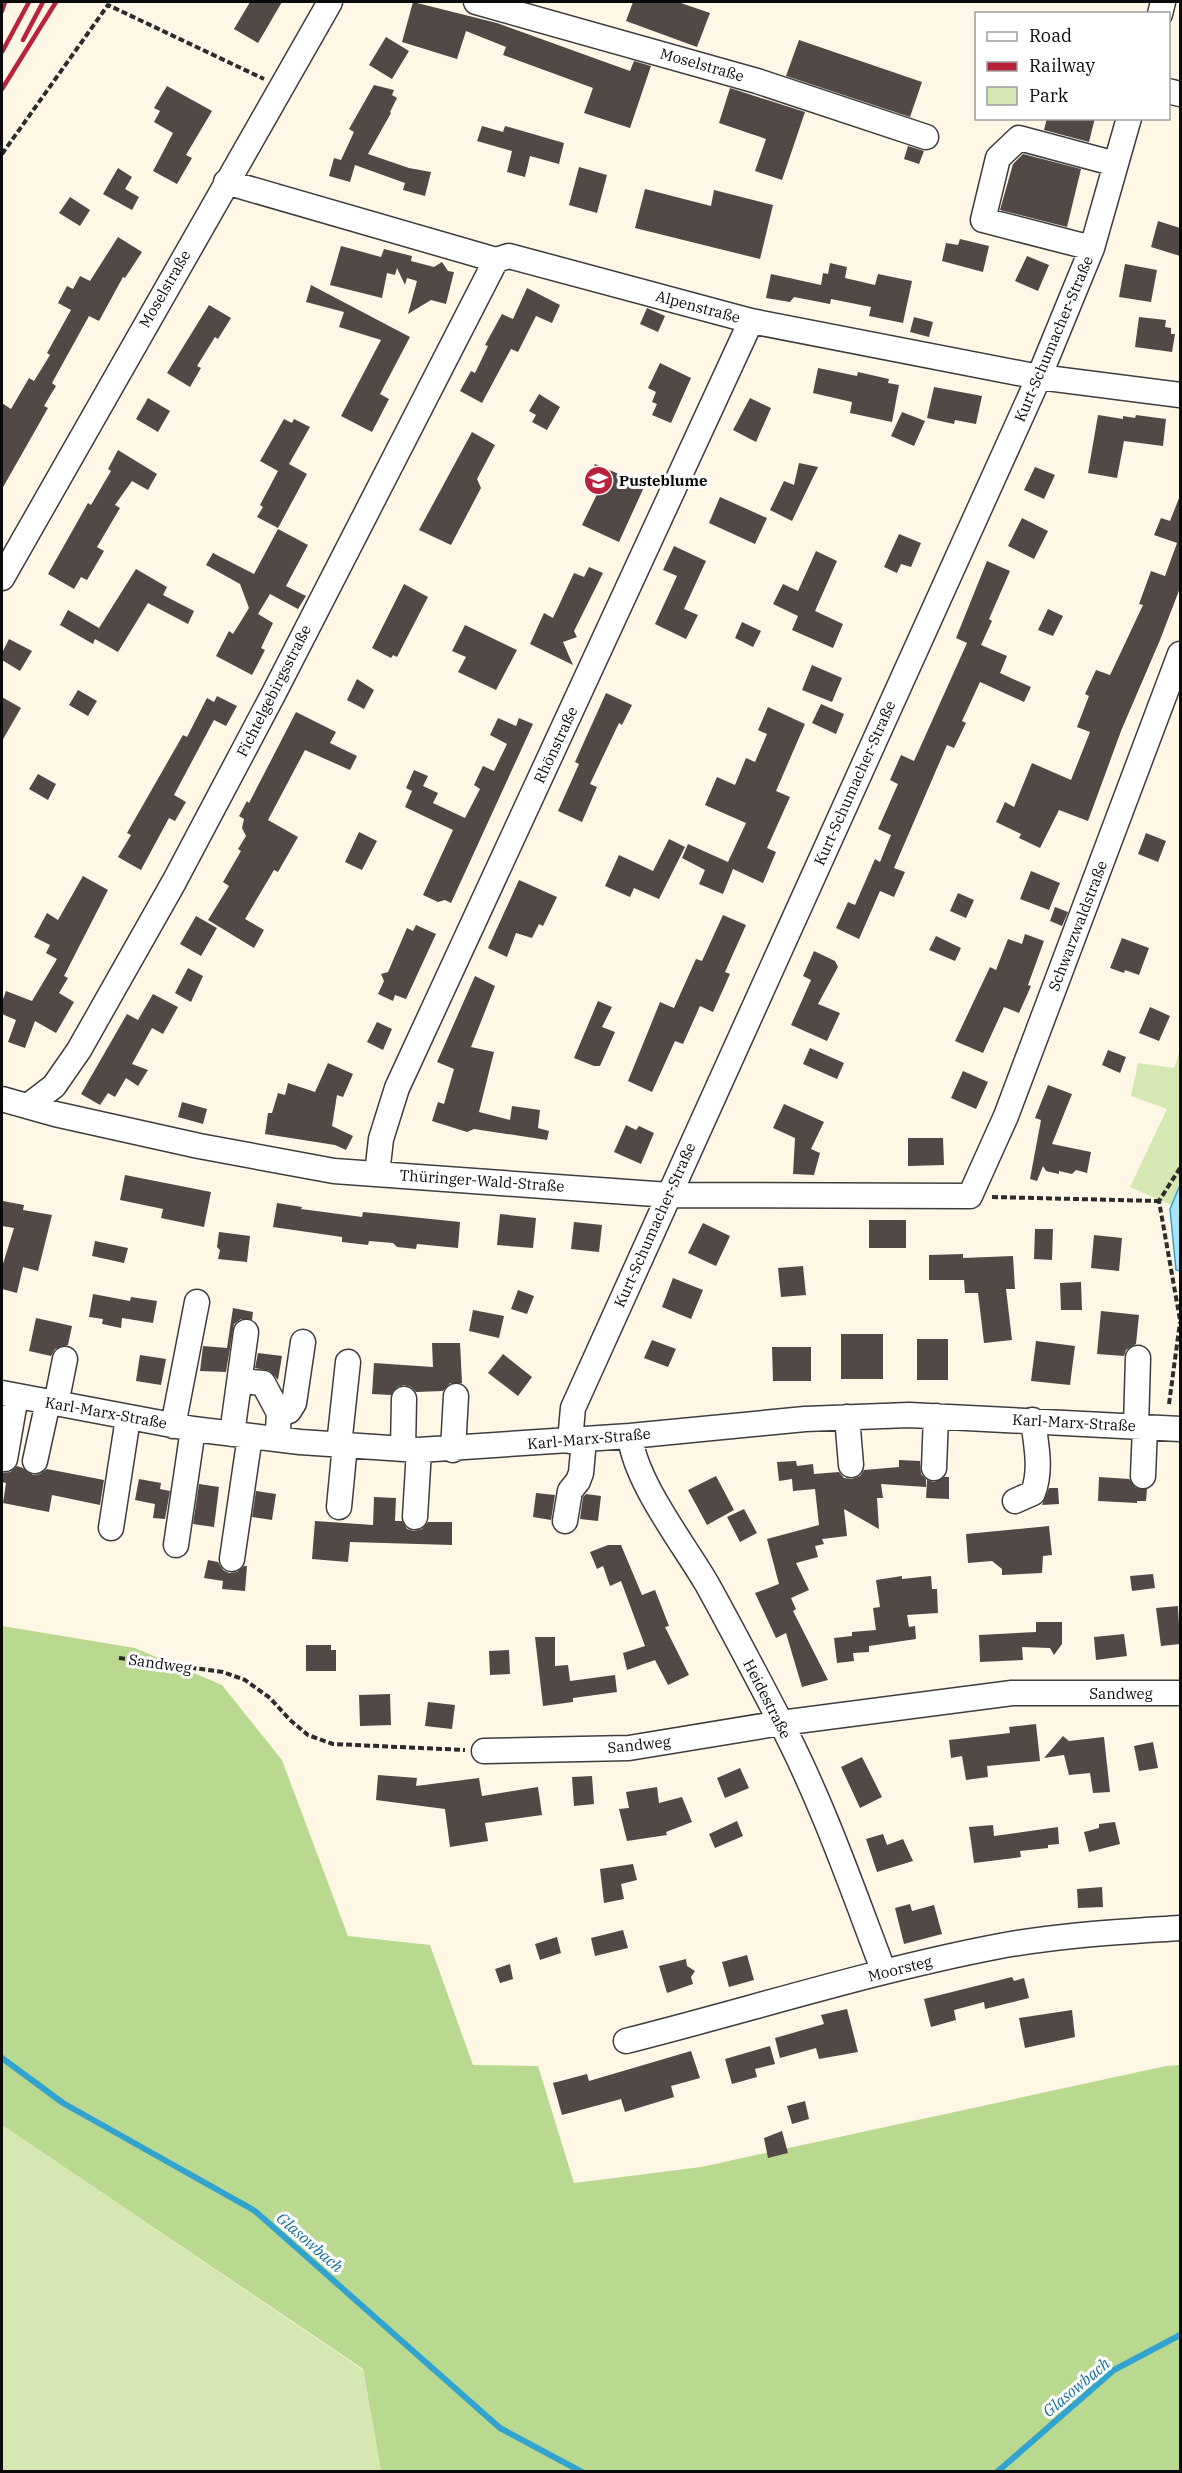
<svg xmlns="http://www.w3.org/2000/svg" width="1182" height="2473" font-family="'IBM Plex Serif',serif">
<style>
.green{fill:#d5e8b1}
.forest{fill:#bad990}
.water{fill:#abe4f6;stroke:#31a3ce;stroke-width:1.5}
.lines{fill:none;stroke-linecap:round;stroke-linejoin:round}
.stream{stroke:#31a3ce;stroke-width:6}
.building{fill:#524946}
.minor-casing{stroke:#3d3d3d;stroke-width:27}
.path{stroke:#2c2c2c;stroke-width:4;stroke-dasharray:6 3;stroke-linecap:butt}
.minor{stroke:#fff;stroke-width:24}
.rail{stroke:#ba223c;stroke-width:4.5}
.labels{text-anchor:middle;stroke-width:6;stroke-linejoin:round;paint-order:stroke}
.street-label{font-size:15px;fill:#0a0a0a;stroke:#fff}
.poi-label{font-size:15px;font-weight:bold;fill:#0a0a0a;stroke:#fff;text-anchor:start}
.water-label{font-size:16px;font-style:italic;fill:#13719b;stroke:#fff}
</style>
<rect width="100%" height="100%" fill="#fff7e6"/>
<!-- green -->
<path class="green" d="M1180 1050V1209L1130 1187 1167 1109 1131 1096 1138 1063 1174 1068Z
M2 2125 363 2370 381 2471H2Z"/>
<!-- forest -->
<path class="forest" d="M2 1626 135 1648 222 1685 282 1760 348 1936 430 1945 473 2065 538 2066 574 2183 701 2167 1166 2066 1180 2065V2471H381L363 2369 2 2125Z"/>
<!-- water -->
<path class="water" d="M1180 1185V1271L1176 1270 1170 1209Z"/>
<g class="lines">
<!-- stream -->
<path class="stream" d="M2 2058 63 2103 255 2211 500 2428 582 2472
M997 2472 1114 2370 1180 2335"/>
</g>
<!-- building -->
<path class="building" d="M250 2H282L258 43 234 29Z
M413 2 497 23 630 71 634 61 651 66 630 128 584 113 593 88 503 55 506 47 466 31 457 59 402 42Z
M633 2H678L710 13 697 47 626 21Z
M386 37 409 51 392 79 369 65Z
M799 40 922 82 910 117 786 76Z
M374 85 394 90 392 95 397 98 390 112 391 113 368 154 409 168 431 172 425 196 403 190 405 183 355 165 350 182 329 176 334 158 341 160 354 132 349 129Z
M167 86 212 111 186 155 192 158 177 184 153 171 173 133 154 122 160 111 154 108Z
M730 88 805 112 782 180 755 171 766 139 719 123Z
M1047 118H1095L1089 142 1044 130Z
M482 126 503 132 505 126 564 143 559 164 530 156 525 177 507 172 512 151 477 141Z
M908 146 924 151 919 164 904 159Z
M1023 154 1081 169 1067 227 1000 210 1013 164Z
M579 167 607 175 597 213 569 205Z
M118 168 132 177 125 189 139 197 132 210 103 194Z
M645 189 711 206 714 190 773 205 760 259 635 228Z
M70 197 90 210 80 226 59 213Z
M1158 221 1180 228V256L1151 247Z
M118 237 142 252 125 278 123 277 99 321 89 316 52 383 56 386 44 406 48 408 2 489V403L11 409 29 378 34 381 50 355 47 353 71 310 58 303 67 286 73 289 80 276 90 281Z
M960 239 989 246 983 272 942 261 946 243 958 245Z
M341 246 381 257 384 249 412 256 411 261 434 267 442 262 448 271 454 272 446 304 431 300 408 314 417 281 407 278 405 285 397 268 395 275 387 273 382 298 330 285Z
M1027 256 1049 265 1038 291 1015 281Z
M830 263 847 267 845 278 875 285 878 274 912 281 903 323 869 316 871 307 831 299 830 304 794 297 790 302 766 298 771 274 821 285 823 273 828 274Z
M1125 264 1157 270 1151 302 1119 297Z
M311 285 410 337 380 394 389 399 372 432 341 416 381 340 339 327 344 312 306 302Z
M527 288 560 305 552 323 536 316 518 352 511 349 482 403 460 391 471 371 475 373 488 346 485 345 502 314 513 319Z
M209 305 231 318 218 339 215 337 197 366 201 368 190 387 167 373Z
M647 308 665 316 658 332 640 324Z
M914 317 933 322 929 337 910 332Z
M1139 317 1166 320 1165 327 1171 328V334H1175L1172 352 1135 347Z
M660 363 691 378 671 423 652 415 657 404 652 402 656 392 648 388Z
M818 368 857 376 858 372 889 379 888 383 899 385 892 422 850 413 852 402 813 393Z
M934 387 982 396 976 424 955 420 954 424 927 418Z
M539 394 560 407 547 430 532 422 536 415 529 411Z
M148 398 170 411 158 432 136 419Z
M750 398 771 408 756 442 733 430Z
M902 412 925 421 914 446 891 436Z
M1098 415 1123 419V416L1135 418 1136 415 1166 419 1163 446 1124 441 1117 478 1088 473Z
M284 419 292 423 294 419 310 427 289 464 307 474 278 528 257 517 263 507 260 505 278 471 260 461Z
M472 432 495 445 477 479 481 488 451 545 419 530Z
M118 450 157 474 148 490 132 481 115 505 120 508 97 547 104 551 87 580 81 577 74 589 48 574 88 503 91 505 111 471 108 469Z
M799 463 818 467 792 521 770 510 784 481 794 485Z
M595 464 645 485 619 542 582 525 600 488 586 482Z
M1035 467 1055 475 1044 499 1024 490Z
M720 497 767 518 755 544 709 523Z
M1179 498 1180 588 1160 640 1121 731 1088 821 1059 810 1040 848 1019 838 1021 834 996 822 1005 802 1014 807 1032 763 1071 780 1090 732 1077 727 1089 696 1085 694 1096 670 1110 675 1112 671 1143 605 1139 604 1151 571 1165 576 1177 543 1154 535 1161 518 1170 521Z
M1022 518 1048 531 1034 559 1008 546Z
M278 529 308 545 286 586 306 596 298 609 270 594 258 614 273 623 261 648 265 650 252 675 216 656 229 631 233 634 249 608 240 584 206 565 213 553 254 574Z
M899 534 921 543 911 567 901 564 897 573 884 567Z
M674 546 706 561 684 609 698 615 686 639 655 624 677 576 663 570Z
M816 551 837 561 815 611 843 624 833 648 792 630 798 616 773 604 783 584 798 591Z
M987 561 1010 571 989 619 992 621 981 645 1007 656 1000 673 1031 687 1024 702 980 682 962 721 966 723 954 748 947 745 894 868 905 872 894 897 880 891 859 939 836 928 848 902 855 905 875 859 880 862 891 835 878 829 898 784 890 780 901 755 914 761 967 643 956 638Z
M589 567 603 573 574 631 577 637 563 642 573 665 530 644 544 613 553 618 574 573 584 577Z
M136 569 167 587 163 595 194 611 188 624 148 603 118 652 95 639 93 644 60 625 68 610 99 628Z
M404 584 428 597 397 657 393 655 391 658 372 648Z
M1048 609 1063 616 1053 636 1038 630Z
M742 622 761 631 753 647 735 638Z
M465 625 517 650 496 690 458 672 466 657 452 651Z
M9 639 32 651 20 671 2 660V653Z
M812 665 842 678 832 702 802 690Z
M357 679 374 690 364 709 347 700Z
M78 690 97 701 88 716 69 705Z
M606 693 632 705 622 725 619 723 590 784 597 787 582 822 558 811 579 764 575 762Z
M217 696 237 706 226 726 214 720 174 795 186 802 175 821 169 818 141 870 118 857 131 835 127 833 183 735 187 737 207 698 214 702Z
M2 697 21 708 2 741Z
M821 704 844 714 836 734 812 723Z
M768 707 805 724 776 791 790 797 767 848 776 852 763 883 733 869 723 894 699 884 705 870 682 858 688 844 728 862 746 823 705 805 717 777 735 785 746 758 755 762 767 734 758 730Z
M296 712 336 732 330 743 357 756 350 770 305 750 268 820 298 837 278 872 274 870 245 919 264 930 254 948 208 920 229 886 223 882 241 851 238 849 246 836 242 828 244 819 239 816 247 801 249 803Z
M498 718 516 726 519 718 533 724 451 903 445 900 438 902 423 895 453 830 405 807 412 791 406 788 414 770 428 776 423 786 438 793 433 803 465 818 480 789 474 785 483 766 494 771 507 744 490 735Z
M38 774 56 784 48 800 29 789Z
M359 832 377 841 362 870 345 862Z
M1146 833 1166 841 1158 862 1138 854Z
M669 839 685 847 659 899 634 888 630 897 605 886 619 855 653 871Z
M1031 871 1060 883 1049 910 1020 899Z
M83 876 108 890 64 976 68 978 59 993 74 1002 56 1033 35 1021 25 1048 8 1042 16 1020 2 1014V1002L6 991 32 1001 57 959 46 953 50 945 34 937 47 913 58 920Z
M519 880 557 897 543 926 539 924 532 938 516 933 507 957 488 948Z
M958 893 974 900 966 918 950 911Z
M1055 907 1068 912 1062 926 1050 921Z
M723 915 746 925 725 972 730 974 713 1012 700 1006 683 1044 675 1041 652 1092 628 1081 660 1002 674 1008 696 959 702 961Z
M196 916 217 928 201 956 180 944Z
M416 925 436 934 406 999 395 995 393 1001 378 994 384 981 381 974 388 972 407 928 413 931Z
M1025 934 1044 941 1028 985 1031 986 1019 1013 1004 1007 983 1053 955 1041 990 967 996 970 1008 939 1022 944Z
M936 936 961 948 955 961 929 950Z
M1122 938 1149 948 1139 975 1125 970 1124 973 1110 968Z
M814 951 835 961 838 967 818 1004 840 1013 827 1041 791 1025 811 980 803 976Z
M188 968 203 976 191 1002 175 993Z
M475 976 495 986 471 1047 494 1052 479 1112 510 1120 512 1106 540 1110 538 1128 549 1131 547 1140 474 1129 467 1132 432 1121 438 1102 444 1104 454 1069 437 1062Z
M153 994 178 1007 163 1034 152 1028 132 1064 148 1070 138 1086 126 1078 115 1097 108 1093 100 1105 81 1094 127 1014 138 1020Z
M598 1001 612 1007 602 1027 615 1032 600 1066H594L574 1058Z
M1150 1007 1170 1016 1159 1041 1139 1033Z
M377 1022 392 1029 383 1050 367 1042Z
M810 1048 844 1063 837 1079 803 1064Z
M1108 1050 1126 1057 1120 1073 1102 1065Z
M328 1063 353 1074 343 1097 337 1095 332 1126 353 1136 346 1150 335 1145 265 1134 268 1113H272L278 1093 285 1095 288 1083 315 1092Z
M963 1071 988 1082 976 1109 951 1098Z
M1048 1085 1072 1094 1052 1144 1091 1152 1087 1173 1076 1170 1072 1174 1059 1171V1174L1046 1171 1043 1166 1037 1181 1030 1179 1041 1120 1035 1118Z
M182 1102 207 1109 203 1124 178 1117Z
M784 1104 824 1122 811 1149 820 1153 814 1175 793 1174 795 1138 773 1128Z
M626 1125 636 1130 639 1126 654 1133 641 1164 614 1152Z
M908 1138H943L944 1165 908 1166Z
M125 1175 211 1192 204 1227 161 1218 163 1209 120 1200Z
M3 1201 24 1205 23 1210 52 1215 38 1271 23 1267 17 1293 2 1289V1267L14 1228 2 1226Z
M277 1203 302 1207 301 1209 362 1217 363 1212 460 1222 458 1248 417 1244 416 1249 397 1247 393 1243 369 1241 368 1245 342 1242V1237L273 1227Z
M500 1214 536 1218 533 1248 497 1245Z
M869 1220H906V1248H869Z
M574 1222 602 1225 599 1252 571 1249Z
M703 1223 730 1236 716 1266 688 1253Z
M1035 1229H1053L1052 1260 1034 1259Z
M219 1232 250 1236 247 1262 218 1259 220 1250 217 1247Z
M1094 1235 1122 1238 1119 1271 1091 1268Z
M95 1241 128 1248 124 1263 92 1256Z
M963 1254V1258L1013 1256 1015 1289H1006L1012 1340 984 1343 978 1293H965L964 1280H929V1255Z
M803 1266 806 1295 781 1297 778 1268Z
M673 1278 703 1290 691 1319 662 1307Z
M1081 1282 1082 1310H1061L1060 1283Z
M518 1290 534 1296 527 1314 511 1309Z
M93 1294 130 1301 131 1297 157 1301 153 1323 122 1318 121 1328 102 1324 103 1319 89 1317Z
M233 1308 253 1312 252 1320 241 1319 234 1324 226 1372 200 1371 203 1346 227 1348Z
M473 1310 504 1316 499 1338 469 1331Z
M1101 1311 1139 1315 1136 1344 1126 1350 1124 1356 1097 1354Z
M36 1318 72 1326 68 1345 55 1349 51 1356 29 1351Z
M841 1334H883V1379H841Z
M917 1339H948V1380H917Z
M652 1340 676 1349 668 1367 644 1358Z
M1036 1341 1075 1346 1070 1385 1031 1381Z
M432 1343H460L462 1383H450L443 1391 416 1392 411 1387 404 1385 397 1387 391 1395 372 1394 374 1363 433 1367Z
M772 1347H811V1381H773Z
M258 1353 282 1356 278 1380 270 1371 255 1368Z
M503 1354 532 1377 518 1396 488 1373Z
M140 1355 166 1359 161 1385 136 1381Z
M899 1460 920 1461 921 1474 926 1479V1487L881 1484 883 1498H877L879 1529 844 1509 847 1536 822 1539 824 1544 815 1546 818 1557 796 1563 809 1590 791 1598 796 1609 793 1611 828 1680 802 1687 786 1633 776 1638 755 1593 779 1584 767 1539 819 1525 815 1489 793 1491 792 1479 779 1481 777 1462 796 1461 797 1466 813 1464 814 1474 839 1472 844 1478 852 1479 860 1476 864 1470 899 1467Z
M17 1466 23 1468 33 1475 40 1474 47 1469 104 1480 100 1505 52 1495 49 1512 3 1503 6 1483 2 1482V1473L10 1472Z
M716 1476 734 1510 707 1525 688 1490Z
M944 1477H949V1499L926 1498 927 1480 934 1482Z
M1099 1477 1129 1479 1136 1488 1147 1489 1146 1501H1137V1503L1098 1501Z
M139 1479 161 1483 160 1489 170 1491 165 1519 153 1518 155 1504 135 1500Z
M199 1484 219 1487 214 1527 193 1524Z
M1049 1488H1058L1059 1504 1042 1505Z
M256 1491 276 1494 272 1520 252 1517Z
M536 1493 555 1495 551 1520 533 1517Z
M586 1494 601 1496 598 1521 580 1519 583 1497Z
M374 1497 396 1498 395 1521H402L407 1529 414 1531 422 1529 428 1522H452V1545L350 1542 348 1562 312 1559 315 1521 373 1525Z
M744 1509 757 1533 740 1542 727 1517Z
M1049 1526 1052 1555 1043 1556 1042 1573 1002 1575V1569L992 1561 968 1563 966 1534Z
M608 1545H621L642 1595 655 1590 669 1626 665 1627 689 1675 668 1685 655 1660 627 1670 623 1653 645 1646 621 1581 610 1586 603 1566 597 1569 590 1552Z
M208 1560 218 1562 223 1570 229 1573 237 1572 244 1566H247L245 1591 222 1589 223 1581 204 1578Z
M1153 1574 1155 1588 1132 1591 1130 1576Z
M902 1576V1579L931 1576 932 1589H937L938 1613 907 1615 909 1627 915 1626 916 1639 869 1646V1652L853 1653 854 1661 837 1663 834 1638 852 1636V1632L876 1630 873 1608 880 1607 876 1580Z
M1178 1606 1180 1644 1161 1646 1156 1608Z
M1036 1622H1062V1644L1054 1655 1050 1648 1022 1647 1023 1660 980 1662 979 1635 1036 1632Z
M1124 1634 1127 1656 1096 1660 1094 1637Z
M535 1637H555V1666L568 1665 570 1681 615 1675 617 1692 573 1698V1702L543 1706Z
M306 1645H331V1650H336V1671H306Z
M509 1650 510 1674 490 1675 489 1651Z
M390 1694 391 1725 360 1726 359 1695Z
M428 1702 455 1705 452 1729 425 1726Z
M1036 1724 1040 1761 987 1766 988 1777 966 1780 962 1756 951 1758 949 1740 1010 1733 1009 1727Z
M1063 1736 1069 1741 1104 1737 1110 1792 1093 1793 1090 1773 1069 1775 1064 1755 1044 1758Z
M1153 1742 1158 1768 1139 1771 1134 1746Z
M862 1757 882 1797 860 1808 841 1767Z
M740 1768 749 1788 725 1798 717 1778Z
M378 1775 417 1778 416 1786 479 1778 482 1796 538 1787 542 1815 485 1823 488 1841 450 1847 445 1809 376 1800Z
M592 1776 594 1804 574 1806 572 1777Z
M657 1787 659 1803 682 1797 692 1822 666 1832 667 1835 627 1841 619 1809 629 1808 626 1792Z
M737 1821 743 1836 715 1848 709 1834Z
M1115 1822 1120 1844 1089 1852 1084 1832 1099 1828V1824Z
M993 1825 994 1836 1058 1827 1059 1844 1048 1845V1848L1020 1851 1021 1857 974 1863 969 1827Z
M883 1834 887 1845 903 1839 913 1861 877 1872 866 1839Z
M633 1864 637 1880 621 1884 624 1899 604 1903 600 1869Z
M1102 1887 1103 1907 1078 1908 1077 1889Z
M910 1904 912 1911 934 1905 942 1934 904 1944 895 1908Z
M623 1930 628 1948 595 1956 591 1938Z
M557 1937 561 1953 540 1960 535 1944Z
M747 1955 754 1980 729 1987 722 1962Z
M686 1959 687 1966 695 1971 691 1977 693 1984 667 1993 659 1966Z
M510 1964 513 1979 500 1983 495 1969Z
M1012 1977 1014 1981 1024 1978 1029 1998 985 2009 984 2002 954 2010 956 2020 931 2027 924 1999Z
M847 2009 858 2052 819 2059 816 2048 780 2058 775 2038 824 2024 821 2015Z
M1072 2010 1075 2037 1025 2048 1019 2018Z
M770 2046 775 2064 755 2069 757 2077 732 2084 725 2059Z
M691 2051 700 2078 671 2086 674 2097 625 2112 621 2099 562 2115 553 2083 587 2074 589 2081Z
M805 2101 809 2119 792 2124 787 2106Z
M782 2131 788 2153 768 2158 764 2138Z"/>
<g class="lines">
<defs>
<path id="minor" d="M476 2 757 81 926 137
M1160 14 1163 2
M1168 91 1180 94
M226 182 496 260 509 256 751 321 1039 377 1180 395
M1092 248 983 220 998 158 1019 138 1116 164
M2 578 330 2
M2 1099 55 1114 199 1146 334 1171 669 1195 970 1196 1006 1116 1180 654
M28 1106 54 1086 79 1050 174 882 274 693 496 260
M377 1174 381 1139 397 1088 751 321
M252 1382 263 1383 279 1413 278 1430
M2 1393 193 1429 300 1442 419 1450 630 1436 805 1419 909 1415 1180 1429
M56 1404 65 1359
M279 1413 289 1411 294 1403 303 1342
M847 1417 851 1465
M173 1426 197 1302
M1136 1426 1138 1358
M232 1434 246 1332
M630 1436C635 1482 683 1543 707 1584 732 1629 756 1675 780 1721 822 1801 852 1888 884 1972
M570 1441 573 1408 1039 377 1092 248 1129 118
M339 1445 348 1362
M403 1449 404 1399
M453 1450 456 1396
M5 1459 16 1396
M35 1461 48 1402
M934 1468 936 1416
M1143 1476 1145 1427
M1015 1501 1033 1493C1042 1469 1036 1445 1033 1420
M339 1507 345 1445
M415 1517 419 1450
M565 1521 570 1491 578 1481 581 1473 584 1440
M111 1528 128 1418
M176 1545 193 1429
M232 1559 250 1436
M484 1751 629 1748 781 1723 1012 1693H1180
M626 2041C749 2010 871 1971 995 1947 1056 1935 1119 1932 1180 1928"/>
</defs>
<!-- minor casing -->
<use href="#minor" class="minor-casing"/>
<!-- path -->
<path class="path" d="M2 154 108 5 264 79
M1180 1168 1159 1201 1180 1320
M992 1197 1159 1201
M1169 1404 1180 1322
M119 1658 223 1672 245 1680 270 1698 290 1720 308 1735 333 1744 465 1750"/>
<!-- minor -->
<use href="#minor" class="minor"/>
<!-- rail -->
<path class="rail" d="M2 11 5 2
M23 40 43 2
M2 52 29 2
M2 89 56 2"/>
</g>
<!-- icons -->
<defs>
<symbol id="school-disc" viewBox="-11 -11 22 22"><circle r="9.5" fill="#ba223c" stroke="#fff"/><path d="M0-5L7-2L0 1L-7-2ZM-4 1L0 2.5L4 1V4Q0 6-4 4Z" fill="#fff"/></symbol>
</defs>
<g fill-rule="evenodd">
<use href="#school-disc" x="582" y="464" width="33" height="33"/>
</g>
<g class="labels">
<!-- street labels -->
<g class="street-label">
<text transform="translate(702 65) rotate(16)" y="5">Moselstraße</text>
<text transform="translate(165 289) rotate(-60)" y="5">Moselstraße</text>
<text transform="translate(698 307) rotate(15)" y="5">Alpenstraße</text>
<text transform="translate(1054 339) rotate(-67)" y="5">Kurt-Schumacher-Straße</text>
<text transform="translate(274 691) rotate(-63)" y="5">Fichtelgebirgsstraße</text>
<text transform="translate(556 745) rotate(-65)" y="5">Rhönstraße</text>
<text transform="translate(855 783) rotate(-66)" y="5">Kurt-Schumacher-Straße</text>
<text transform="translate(1078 926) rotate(-69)" y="5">Schwarzwaldstraße</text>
<text transform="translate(482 1181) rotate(4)" y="5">Thüringer-Wald-Straße</text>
<text transform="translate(655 1225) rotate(-66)" y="5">Kurt-Schumacher-Straße</text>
<text transform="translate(106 1413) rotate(10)" y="5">Karl-Marx-Straße</text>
<text transform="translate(1074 1423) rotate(3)" y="5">Karl-Marx-Straße</text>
<text transform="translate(589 1439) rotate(-5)" y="5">Karl-Marx-Straße</text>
<text transform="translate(160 1664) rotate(8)" y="5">Sandweg</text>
<text x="1121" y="1699">Sandweg</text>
<text transform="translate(767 1699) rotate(63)" y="5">Heidestraße</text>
<text transform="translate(639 1745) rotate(-6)" y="5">Sandweg</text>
<text transform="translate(900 1969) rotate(-14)" y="5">Moorsteg</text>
</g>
<!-- poi labels -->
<g class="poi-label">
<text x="619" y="486">Pusteblume</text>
</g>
<!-- water labels -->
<g class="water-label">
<text transform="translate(310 2242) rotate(41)" y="6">Glasowbach</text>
<text transform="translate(1076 2387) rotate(-40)" y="6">Glasowbach</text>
</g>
</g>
<!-- border -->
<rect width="1182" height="2473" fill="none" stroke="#0a0a0a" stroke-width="6"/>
<!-- legend -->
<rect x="975" y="12" width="195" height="108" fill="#ffffff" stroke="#9d9d9d" stroke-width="1.5"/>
<rect x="987" y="32" width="30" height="9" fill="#ffffff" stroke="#9d9d9d" stroke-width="1.5"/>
<text x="1029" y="42" font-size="18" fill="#0a0a0a">Road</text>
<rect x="987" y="62" width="30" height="9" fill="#ba223c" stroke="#9d9d9d" stroke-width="1.5"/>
<text x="1029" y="72" font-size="18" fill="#0a0a0a">Railway</text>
<rect x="987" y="87" width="30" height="18" fill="#d5e8b1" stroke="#9d9d9d" stroke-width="1.5"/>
<text x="1029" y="102" font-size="18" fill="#0a0a0a">Park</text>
</svg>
